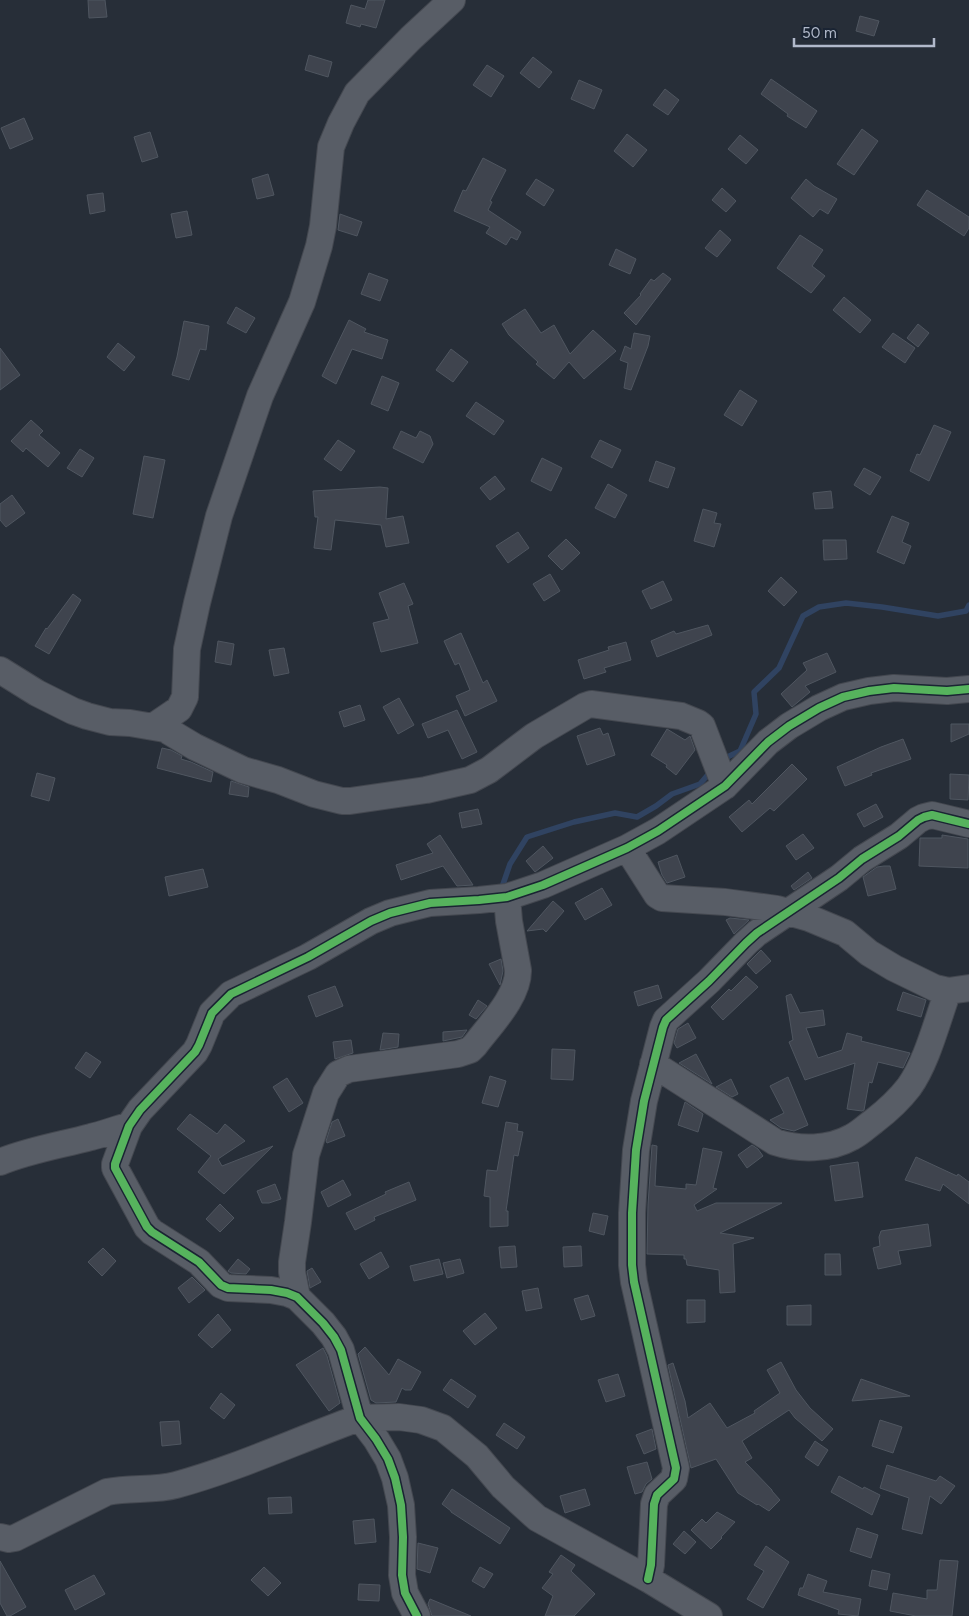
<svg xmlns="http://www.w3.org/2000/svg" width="969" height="1616" font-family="Figtree,sans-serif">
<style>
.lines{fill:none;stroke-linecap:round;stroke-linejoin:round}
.stream{stroke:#304361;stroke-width:5.5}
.building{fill:#3f444e;stroke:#4f5660}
.minor-casing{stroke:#444850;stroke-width:28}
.minor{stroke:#585d66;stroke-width:26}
.cycleway-casing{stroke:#1a2433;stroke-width:11}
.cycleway{stroke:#56b35d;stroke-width:8}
</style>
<rect width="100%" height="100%" fill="#272e38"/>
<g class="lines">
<!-- stream -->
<path class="stream" d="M723 759 740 751 756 714 754 692 779 668 803 616 819 607 846 603 882 607 938 616 966 611 969 605
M501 890 510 864 527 837 574 822 615 813 637 817 656 806 672 794 700 784 711 771"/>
</g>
<!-- building -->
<path class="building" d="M88 0H105L107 17 89 18Z
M368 0H385L376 28 361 24 360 27 346 23 351 5 365 9Z
M860 16 879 21 874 36 856 31Z
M309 55 332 62 328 77 305 70Z
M533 57 552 72 539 88 520 73Z
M487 65 504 76 491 97 473 85Z
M771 79 817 111 806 128 787 116 788 114 761 94Z
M579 80 602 90 594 109 571 99Z
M665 89 679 100 668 115 653 105Z
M24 118 33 139 10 149 1 128Z
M862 129 878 141 854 175 837 164Z
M150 132 158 157 142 162 134 137Z
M627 134 647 150 633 167 614 151Z
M740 135 758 150 746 164 728 149Z
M483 158 506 170 490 201 492 202 488 210 521 232 517 240 511 237 506 245 486 233 490 227 454 211 463 190 466 191Z
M268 174 274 195 257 199 252 179Z
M536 179 554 190 544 206 526 194Z
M806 179 814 186 837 199 828 214 820 209 813 217 791 198Z
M722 188 736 201 726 212 712 200Z
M927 190 969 217V228L964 236 917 205Z
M103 193 105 211 90 214 87 195Z
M187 211 192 235 176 238 171 214Z
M340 214 362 222 357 236 338 230Z
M720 230 731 240 717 257 705 248Z
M800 235 823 250 812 266 825 276 811 293 777 268Z
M616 249 636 259 630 274 609 265Z
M369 273 388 280 380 301 361 294Z
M663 273 671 279 636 325 624 313 641 295 640 294 651 279 654 281Z
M844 297 871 320 860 333 833 310Z
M236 307 255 318 246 333 227 323Z
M525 309 541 333 554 325 570 354 593 330 616 351 584 379 569 362 554 379 536 364 538 362 509 335 502 324Z
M349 320 366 329 364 332 388 340 382 359 352 349 336 384 322 376Z
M184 321 209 326 206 350 200 349 189 380 172 375 177 357Z
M918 324 929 333 918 347 907 338Z
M634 333 650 336 648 346 631 390 624 388 628 363 620 360 625 346 631 349Z
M893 333 915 348 905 363 882 347Z
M118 343 135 357 124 371 107 357Z
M0 348 20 375 0 390Z
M451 349 468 362 453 382 436 370Z
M382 376 399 383 388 411 371 404Z
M740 390 757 401 742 426 724 415Z
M476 402 504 421 494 435 466 416Z
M31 420 43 431 39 435 60 453 48 467 26 448 23 452 11 441Z
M934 425 951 432 929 481 910 471 917 454 920 455Z
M401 431 416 438 420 431 430 436 433 444 423 463 393 448Z
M338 440 355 451 341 471 324 459Z
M600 440 621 450 612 468 591 457Z
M80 449 94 458 82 477 67 468Z
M144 456 165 460 153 518 133 514Z
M542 458 562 468 551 491 531 481Z
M656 461 675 468 668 488 649 481Z
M864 468 881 477 870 495 854 485Z
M495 476 505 489 490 500 480 488Z
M608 484 627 495 615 518 595 508Z
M380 487 388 488 386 519 403 516 409 543 386 547 381 525 335 520 331 550 314 548 318 517H315L313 491Z
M831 491 833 508 815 509 813 493Z
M12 495 25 513 6 527 0 520V504Z
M703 509 717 513 714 523 721 524 714 547 694 541Z
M892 516 909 523 902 542 911 546 904 564 877 552Z
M518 532 529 548 508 563 496 546Z
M566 539 580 553 562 570 548 556Z
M823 540H846L847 559 824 560Z
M550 574 560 591 544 601 533 584Z
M781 577 797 592 784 606 768 591Z
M663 581 672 600 651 609 642 591Z
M404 583 413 604 408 606 418 643 381 652 373 623 389 619 379 593Z
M73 594 81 600 49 654 35 646 46 628 47 629Z
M708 625 712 635 657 657 651 641 674 631 676 634Z
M461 633 483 683 487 680 497 701 465 716 456 696 470 690 459 663 455 665 444 641Z
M218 641 234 644 231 665 215 662Z
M626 642 631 660 604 668 606 672 584 679 578 660 609 650 608 647Z
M284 648 289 673 274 676 269 650Z
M827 653 836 672 805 686 810 692 792 707 781 694 807 670 803 663Z
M399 698 414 725 398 734 383 707Z
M360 705 365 720 344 727 339 712Z
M457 710 477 752 462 759 448 730 428 738 422 724Z
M951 724H969V734L951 742Z
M600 728 603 735 608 733 615 755 587 765 577 736Z
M667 729 685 740 690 736 695 750 676 775 666 767 667 765 651 755Z
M903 739 911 759 871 773 872 775 845 786 837 767 881 747Z
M162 748 171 750 182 756 181 759 191 762 213 772 211 782 157 768Z
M792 764 807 779 774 811 770 808 742 832 729 817 749 800 752 804Z
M37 773 55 778 49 801 31 796Z
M950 774 969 775 968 800 950 799Z
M231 781 249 787 248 797 229 794Z
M876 804 883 817 864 827 857 814Z
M478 809 482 824 462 828 459 813Z
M803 834 814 848 796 860 786 846Z
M440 835 473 885 457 886 443 866 401 880 396 865 433 853 427 844Z
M942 835 968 839V868L919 866 920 838H942Z
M543 846 553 858 535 872 526 861Z
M677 855 685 877 667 883 662 875 658 862Z
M884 866H890L896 889 868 896 863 877 877 867Z
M203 869 208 887 169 896 165 877Z
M808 872 812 878 794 890 791 886Z
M602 888 612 905 585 920 575 903Z
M553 901 564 911 546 932 543 929 527 931Z
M730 918 749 920 734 934 726 920Z
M761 950 771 961 756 974 747 964Z
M501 959 503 971 500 985 489 964Z
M746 976 758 987 723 1020 711 1007 729 989 731 991Z
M658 985 662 998 638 1006 634 992Z
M335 986 343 1006 316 1017 308 996Z
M903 992 926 1000 921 1017 897 1010Z
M791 994 800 1013 823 1010 825 1025 806 1028 818 1058 842 1050 847 1033 862 1037 861 1041 910 1053 903 1068 878 1062 872 1083 869 1082 864 1110 862 1111 847 1109 855 1063 805 1080 789 1042 793 1040 786 996Z
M478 1000 487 1006 476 1019 469 1015Z
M688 1023 696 1038 677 1048 674 1043 678 1029Z
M467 1030 462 1037 443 1041V1032Z
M383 1033 399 1034 398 1047 380 1050Z
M351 1040 353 1053 335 1059 333 1042Z
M552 1049 575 1050 573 1080 551 1079Z
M86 1052 101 1062 90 1078 75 1068Z
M696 1054 712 1084 679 1063Z
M490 1076 506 1081 498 1107 482 1103Z
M788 1077 808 1125 794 1131 781 1128 770 1120 784 1113 770 1086Z
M287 1078 303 1103 289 1112 273 1087Z
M731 1079 738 1094 732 1097 716 1087Z
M685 1102 703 1114 698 1132 678 1125Z
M190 1114 217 1134 225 1124 245 1141 218 1159 222 1166 273 1146 224 1194 198 1172 211 1156 177 1129Z
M338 1119 345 1136 327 1143 326 1141 332 1122Z
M506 1122 518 1124 517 1131 523 1132 518 1156 514 1155 506 1211H508V1226L490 1227V1197L484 1196 487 1170 497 1171Z
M652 1145 657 1146 655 1186 686 1189V1184L696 1185 703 1148 722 1152 713 1188 717 1189 694 1205 697 1211 716 1203H782L720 1233 754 1238 733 1244 735 1292 720 1293 719 1270 687 1265 686 1259H684V1255L647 1254 648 1205Z
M752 1145 758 1149 763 1156 747 1168 738 1155Z
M916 1157 957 1176 958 1174 969 1182V1204L943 1184 940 1191 905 1180Z
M858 1162 863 1197 835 1201 830 1166Z
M343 1180 351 1195 328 1207 321 1192Z
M409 1182 416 1200 374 1217 375 1220 355 1230 346 1213 386 1194 385 1192Z
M275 1184 281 1199 269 1203H262L257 1191Z
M220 1204 234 1218 220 1232 206 1219Z
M593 1213 608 1216 604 1235 589 1231Z
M928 1224 931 1246 898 1251 901 1264 878 1269 873 1248 880 1246 879 1237 881 1231Z
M515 1246 517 1267 501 1268 499 1247Z
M581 1246 582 1266 564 1267 563 1247Z
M103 1248 116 1261 102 1276 88 1262Z
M381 1252 389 1267 369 1279 360 1264Z
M825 1254H840L841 1275H825Z
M238 1259 250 1269 246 1274 231 1273 228 1271Z
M439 1259 443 1274 414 1281 410 1266Z
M460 1259 464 1273 447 1278 443 1263Z
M312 1268 321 1282 310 1288 307 1271Z
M192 1277 205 1290 189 1303 178 1288Z
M538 1288 542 1308 526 1311 522 1291Z
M588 1295 595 1316 581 1320 574 1299Z
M687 1300H705V1322L687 1323Z
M811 1305V1325H787V1306Z
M485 1313 497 1328 475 1345 463 1331Z
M218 1314 231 1330 212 1348 198 1335Z
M365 1347 389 1375 398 1359 421 1372 411 1390H405L402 1388 396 1402 376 1403 371 1400 358 1354Z
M323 1348 327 1356 340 1403 329 1411 296 1365Z
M781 1362 796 1390 810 1408 833 1429 822 1441 795 1418 789 1410 742 1441 752 1458 745 1462 772 1490V1491L780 1500 769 1511 758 1504 757 1505 738 1493 716 1459 691 1468 668 1365 673 1363 685 1401 688 1418 710 1403 727 1428 755 1413 754 1411 780 1393 767 1370Z
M618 1374 625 1396 606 1402 598 1380Z
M451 1379 476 1396 468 1408 443 1390Z
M861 1379 910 1396 852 1401Z
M221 1393 235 1405 224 1419 210 1408Z
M880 1420 902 1427 893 1453 872 1446Z
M179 1421 181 1444 162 1446 160 1422Z
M504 1423 525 1437 517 1449 496 1435Z
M652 1429 656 1449 644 1454 636 1435Z
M815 1441 828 1450 818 1466 805 1457Z
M647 1462 652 1479 646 1484 642 1492 635 1494 627 1467Z
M887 1465 936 1481 940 1476 955 1486 941 1504 930 1496 922 1534 902 1529 909 1498 880 1488Z
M839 1476 863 1489 864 1487 880 1495 872 1515 831 1492Z
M452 1489 510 1528 500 1544 451 1512V1511L442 1504Z
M585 1489 590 1505 565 1513 560 1496Z
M291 1497 292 1513 269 1514 268 1498Z
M717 1512 735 1522 721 1537 722 1538 711 1549 691 1530 702 1519 706 1523Z
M374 1519 376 1542 355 1544 353 1521Z
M857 1528 878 1535 871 1558 850 1551Z
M684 1531 696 1542 685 1554 673 1544Z
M418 1543 438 1548 430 1573 417 1569Z
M766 1546 789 1562 763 1608 747 1599 764 1571 754 1565Z
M561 1555 575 1565 571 1571 595 1594 574 1616H545L553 1596 542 1588 553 1574 549 1572Z
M940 1560 958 1561 952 1616H916L890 1611 893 1593 927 1599V1590H937Z
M0 1561 26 1607 10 1616H7L0 1603Z
M264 1567 281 1583 268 1596 251 1580Z
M480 1567 493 1574 484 1588 472 1581Z
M872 1570 890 1574 887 1590 869 1586Z
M808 1574 827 1581 823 1592 861 1599 858 1616 838 1614 839 1610 798 1595 800 1588H803Z
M94 1575 105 1594 75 1610 65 1590Z
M359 1584 380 1585 379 1601 358 1600Z
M430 1599 471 1616H432L428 1604Z"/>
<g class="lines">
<defs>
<path id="minor" d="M0 670 37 693 73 711 87 716 110 722 130 723 165 729 195 747 243 770 278 780 314 794 342 801H350L426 790 470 780 489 770 534 736 585 706 591 704 681 716 698 723 702 726 725 786
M154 726 179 709 185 697 187 649 197 603 219 516 260 396 302 302 319 246 323 226 331 147 341 123 357 93 411 38 452 0
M627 848 657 895 662 898 725 902 777 909 809 918 845 933 869 953 894 968 935 988 948 991 969 988
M653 1064 775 1142C799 1150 829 1150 852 1137 860 1133 867 1126 874 1121 887 1111 899 1100 909 1087 927 1062 937 1021 948 991
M0 1162C29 1150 61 1145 91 1137 104 1134 116 1129 129 1126
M297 1297 292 1272V1262L298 1222 306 1155 326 1093 338 1074 349 1069 458 1054 470 1050 475 1045C490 1025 519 996 518 970L509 921 507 897
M0 1537 9 1539 15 1538 107 1492C130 1487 154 1491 176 1485 235 1469 291 1443 348 1422L360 1418 399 1417 421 1420 443 1428 477 1456 503 1487 537 1518 648 1579 709 1616
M648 1579 651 1565 654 1504 657 1495 674 1479 676 1468 634 1282 632 1265V1213L636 1150 644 1101 663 1027 666 1020 709 981 746 943 757 933 839 878 862 859 899 836 918 820 924 817 932 815 969 824
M417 1616 405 1593 402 1575 403 1537 401 1505 395 1478 388 1459 376 1439 360 1418 341 1350 334 1337 323 1323 297 1297 287 1293 271 1290 228 1288 221 1285 199 1262 152 1232 147 1227 115 1168V1164L129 1126 140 1110 195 1052 199 1045 212 1013 231 994 308 957 371 921 390 913 430 903 479 900 507 897 543 885 627 848 658 831 725 786 768 742 789 726 819 708 843 697 869 691 894 688 947 691 969 689"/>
</defs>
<!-- minor casing -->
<use href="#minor" class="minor-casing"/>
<!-- minor -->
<use href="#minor" class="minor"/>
<defs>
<path id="cycleway" d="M648 1579 651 1565 654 1504 657 1495 674 1479 676 1468 634 1282 632 1265V1213L636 1150 644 1101 663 1027 666 1020 709 981 746 943 757 933 839 878 862 859 899 836 918 820 924 817 932 815 969 824
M417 1616 405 1593 402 1575 403 1537 401 1505 395 1478 388 1459 376 1439 360 1418 341 1350 334 1337 323 1323 297 1297 287 1293 271 1290 228 1288 221 1285 199 1262 152 1232 147 1227 115 1168V1164L129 1126 140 1110 195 1052 199 1045 212 1013 231 994 308 957 371 921 390 913 430 903 479 900 507 897 543 885 627 848 658 831 725 786 768 742 789 726 819 708 843 697 869 691 894 688 947 691 969 689"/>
</defs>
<!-- cycleway casing -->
<use href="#cycleway" class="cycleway-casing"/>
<!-- cycleway -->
<use href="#cycleway" class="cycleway"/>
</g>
<!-- scale -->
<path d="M794 38v8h140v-8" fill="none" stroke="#b1b9ca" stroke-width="2.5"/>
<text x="802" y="38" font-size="15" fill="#b1b9ca" stroke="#1a2433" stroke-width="4" paint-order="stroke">50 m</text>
</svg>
